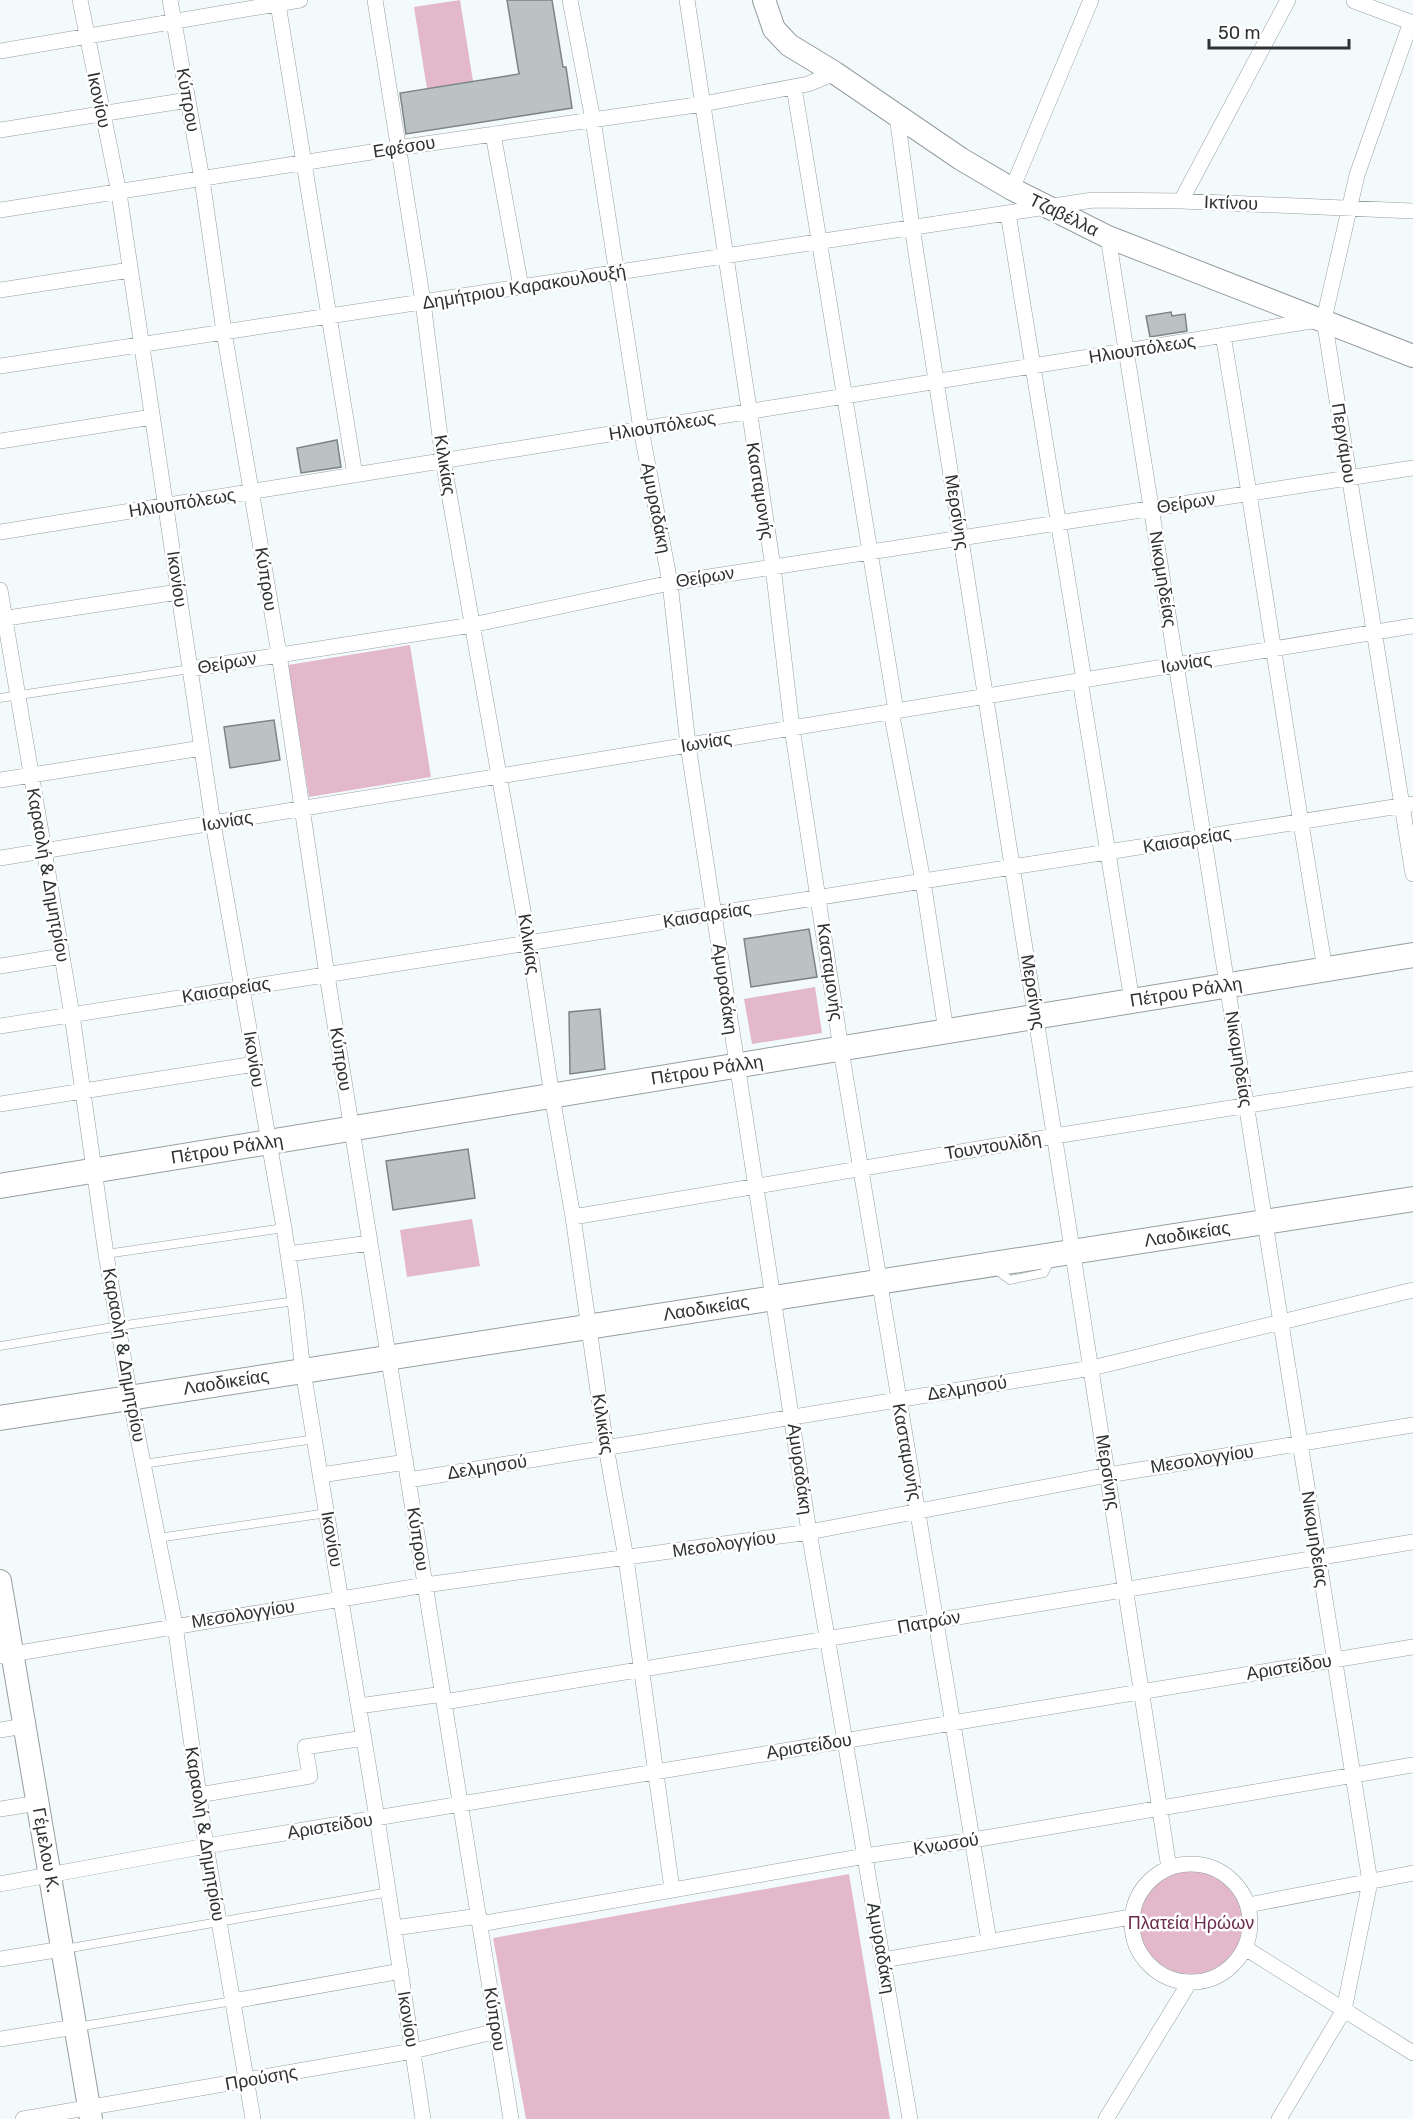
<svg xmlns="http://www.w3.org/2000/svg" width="1413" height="2119" font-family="Rubik,sans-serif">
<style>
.green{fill:#e4b8cb}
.building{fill:#bac2c4;stroke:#7c8485;stroke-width:1.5}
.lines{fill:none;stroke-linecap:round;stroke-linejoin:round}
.lane-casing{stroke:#979ea0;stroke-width:9}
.street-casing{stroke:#979ea0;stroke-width:16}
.secondary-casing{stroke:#979ea0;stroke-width:24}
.primary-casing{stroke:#979ea0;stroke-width:26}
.lane{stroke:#fff;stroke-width:8}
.street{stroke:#fff;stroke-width:15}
.secondary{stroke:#fff;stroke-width:22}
.primary{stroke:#fff;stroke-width:24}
.labels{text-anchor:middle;stroke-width:5;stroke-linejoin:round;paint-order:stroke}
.street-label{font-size:18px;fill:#2f3232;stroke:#fff}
.park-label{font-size:18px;fill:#6b2b4c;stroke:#fff}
</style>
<rect width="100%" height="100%" fill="#f2fafc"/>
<!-- green -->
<path class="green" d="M460 0 473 81 427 89 414 7Z
M410 645 431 777 309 797 288 665Z
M815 987 822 1033 752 1044 744 999Z
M472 1219 480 1266 407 1277 400 1230Z
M1139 1922a52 52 0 1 1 104 0a52 52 0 1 1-104 0Z
M849 1874 890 2119H526L493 1938Z"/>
<!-- building -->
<path class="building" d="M507 0H552L563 67H566L572 108 406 134 400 93 519 74Z
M1171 312 1172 316 1185 314 1187 331 1150 337 1146 316Z
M337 440 341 467 301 473 297 448Z
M274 720 280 760 230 768 224 727Z
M809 929 817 977 751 987 744 939Z
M600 1009 605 1069 570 1074 569 1012Z
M468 1149 475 1198 393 1210 386 1161Z"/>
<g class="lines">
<defs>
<path id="lane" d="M0 698 190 669
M106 1254 284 1228
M995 1269 1010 1280 1044 1273 1051 1259
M0 1346 119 1326 295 1301
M143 1464 315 1439
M158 1538 327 1513
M65 1949 389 1892
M77 2027 233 2001"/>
<path id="street" d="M80 0 119 193 213 823 284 1228 295 1301 303 1371 377 1818 423 2119
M170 0 202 179 224 332 279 654 327 975 511 2119
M375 0 423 302 443 460 529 944 552 1096 573 1217 606 1447 626 1558 672 1889
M570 0 593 120 641 429 670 583 688 745 809 1532 910 2119
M687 0 773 567 792 728 843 1062 989 1941
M1354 1 1413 23
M278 4 355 475
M1411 22 1357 175 1324 319 1413 874
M0 51 300 0
M794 87 896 711
M897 116 912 227 1169 1868
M0 130 188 100
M493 134 521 287
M1012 189 1091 0
M1181 201 1288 0
M0 210 397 148 703 104 808 84 835 73
M1008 213 1084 680
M1108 237 1370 1882 1344 2010 1279 2119
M0 290 130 270
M1223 335C1259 546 1289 758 1325 969
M0 366 1093 200 1181 201 1413 211
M0 441 152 417
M0 532 1318 320
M0 590 72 1015 106 1254 130 1397 175 1625 206 1846 253 2119
M0 619 178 592
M190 669 472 625 670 583 1413 468
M1080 680 1132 1001
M891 711 923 881 946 1031
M0 780 202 748
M0 858 1413 626
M0 966 62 956
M0 1026 1413 804
M0 1104 255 1064
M573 1217 1055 1136 1413 1079
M288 1254 370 1243
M321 1475 406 1462
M409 1480 1092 1368 1413 1290
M0 1656 425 1585 809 1532 1108 1475 1413 1425
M444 1702 1413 1542
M359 1706 443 1694
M0 1730 24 1726
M199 1795 310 1776 305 1747 364 1738
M0 1809 38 1803
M1132 1923a59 59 0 1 1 118 0a59 59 0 1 1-118 0Z
M0 1884 206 1846 1413 1647
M1248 1905 1413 1873
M480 1924 865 1856 973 1840 1413 1765
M394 1928 479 1916
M1245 1948 1413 2053
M0 1959 62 1949
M883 1960 1131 1917
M233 2001 401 1971
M0 2039 75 2027
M23 2119 413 2051 497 2031
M1106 2119 1189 1983"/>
<path id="secondary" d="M764 0 774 29 789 45 835 73 961 159 1012 189 1108 237 1413 356
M0 1581 91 2119"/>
<path id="primary" d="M0 1186 1413 955
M0 1418 1413 1199"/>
</defs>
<!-- lane casing -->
<use href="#lane" class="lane-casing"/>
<!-- street casing -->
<use href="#street" class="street-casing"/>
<!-- secondary casing -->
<use href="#secondary" class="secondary-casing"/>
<!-- primary casing -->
<use href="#primary" class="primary-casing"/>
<!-- lane -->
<use href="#lane" class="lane"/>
<!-- street -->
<use href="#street" class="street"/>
<!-- secondary -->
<use href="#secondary" class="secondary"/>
<!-- primary -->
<use href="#primary" class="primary"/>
</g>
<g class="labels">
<!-- street labels -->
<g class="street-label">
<text transform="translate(99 100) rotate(78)" y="6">Ικονίου</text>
<text transform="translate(188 100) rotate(80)" y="6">Κύπρου</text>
<text transform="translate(404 147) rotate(-9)" y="6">Εφέσου</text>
<text transform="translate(1231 203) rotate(2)" y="6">Ικτίνου</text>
<text transform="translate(1064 215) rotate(26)" y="6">Τζαβέλλα</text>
<text transform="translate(524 287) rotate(-9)" y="6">Δημήτριου Καρακουλουξή</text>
<text transform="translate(1142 349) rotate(-9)" y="6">Ηλιουπόλεως</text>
<text transform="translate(662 426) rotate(-9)" y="6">Ηλιουπόλεως</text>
<text transform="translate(1344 443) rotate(81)" y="6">Περγάμου</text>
<text transform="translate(445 465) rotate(81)" y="6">Κιλικίας</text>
<text transform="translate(760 491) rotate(81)" y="6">Κασταμονής</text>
<text transform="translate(182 503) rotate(-9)" y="6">Ηλιουπόλεως</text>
<text transform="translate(1186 503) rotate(-9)" y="6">Θείρων</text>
<text transform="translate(656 508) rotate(79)" y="6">Αμυραδάκη</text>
<text transform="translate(957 512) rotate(81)" y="6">Μερσίνης</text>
<text transform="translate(705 577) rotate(-9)" y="6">Θείρων</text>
<text transform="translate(177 579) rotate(82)" y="6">Ικονίου</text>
<text transform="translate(266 579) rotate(81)" y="6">Κύπρου</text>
<text transform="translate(1163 579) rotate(81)" y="6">Νικομηδείας</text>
<text transform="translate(227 663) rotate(-10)" y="6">Θείρων</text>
<text transform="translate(1186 663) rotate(-9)" y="6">Ιωνίας</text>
<text transform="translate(706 742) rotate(-9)" y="6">Ιωνίας</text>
<text transform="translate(227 821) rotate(-9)" y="6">Ιωνίας</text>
<text transform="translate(1187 840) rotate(-9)" y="6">Καισαρείας</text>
<text transform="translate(48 875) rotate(80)" y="6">Καραολή &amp; Δημητρίου</text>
<text transform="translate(707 915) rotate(-9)" y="6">Καισαρείας</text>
<text transform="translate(529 944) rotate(81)" y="6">Κιλικίας</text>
<text transform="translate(830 972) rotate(82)" y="6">Κασταμονής</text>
<text transform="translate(725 989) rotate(82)" y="6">Αμυραδάκη</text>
<text transform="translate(226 990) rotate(-9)" y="6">Καισαρείας</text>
<text transform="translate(1033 992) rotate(81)" y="6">Μερσίνης</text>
<text transform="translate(1186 992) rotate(-9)" y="6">Πέτρου Ράλλη</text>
<text transform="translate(254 1059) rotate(81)" y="6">Ικονίου</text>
<text transform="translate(341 1059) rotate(81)" y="6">Κύπρου</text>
<text transform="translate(1239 1059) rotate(81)" y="6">Νικομηδείας</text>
<text transform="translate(707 1070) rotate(-9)" y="6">Πέτρου Ράλλη</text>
<text transform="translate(993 1146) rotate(-9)" y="6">Τουντουλίδη</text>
<text transform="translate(227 1149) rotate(-9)" y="6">Πέτρου Ράλλη</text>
<text transform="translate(1187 1234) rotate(-9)" y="6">Λαοδικείας</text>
<text transform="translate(706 1308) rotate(-9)" y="6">Λαοδικείας</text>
<text transform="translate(124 1355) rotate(80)" y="6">Καραολή &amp; Δημητρίου</text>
<text transform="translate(226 1382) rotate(-9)" y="6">Λαοδικείας</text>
<text transform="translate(967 1388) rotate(-9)" y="6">Δελμησού</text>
<text transform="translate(603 1424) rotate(81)" y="6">Κιλικίας</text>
<text transform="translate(907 1452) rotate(80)" y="6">Κασταμονής</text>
<text transform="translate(1202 1459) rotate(-9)" y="6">Μεσολογγίου</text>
<text transform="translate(487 1467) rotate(-9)" y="6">Δελμησού</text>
<text transform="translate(800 1469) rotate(82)" y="6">Αμυραδάκη</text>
<text transform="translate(1108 1472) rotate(81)" y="6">Μερσίνης</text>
<text transform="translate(332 1539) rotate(80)" y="6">Ικονίου</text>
<text transform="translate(418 1539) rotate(81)" y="6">Κύπρου</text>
<text transform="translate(1315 1539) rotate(81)" y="6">Νικομηδείας</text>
<text transform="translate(724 1544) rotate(-8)" y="6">Μεσολογγίου</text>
<text transform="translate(243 1614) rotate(-9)" y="6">Μεσολογγίου</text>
<text transform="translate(929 1622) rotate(-10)" y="6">Πατρών</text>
<text transform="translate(1289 1667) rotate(-9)" y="6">Αριστείδου</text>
<text transform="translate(809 1746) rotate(-9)" y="6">Αριστείδου</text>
<text transform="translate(330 1826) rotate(-9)" y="6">Αριστείδου</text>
<text transform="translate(205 1834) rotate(81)" y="6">Καραολή &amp; Δημητρίου</text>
<text transform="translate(946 1844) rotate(-9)" y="6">Κνωσού</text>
<text transform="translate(46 1850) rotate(80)" y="6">Γέμελου Κ.</text>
<text transform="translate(881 1948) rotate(80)" y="6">Αμυραδάκη</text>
<text transform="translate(408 2019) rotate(81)" y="6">Ικονίου</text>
<text transform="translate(495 2019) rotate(81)" y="6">Κύπρου</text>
<text transform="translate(261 2078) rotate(-10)" y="6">Προύσης</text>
</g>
<!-- park labels -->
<g class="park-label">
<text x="1191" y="1929">Πλατεία Ηρώων</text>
</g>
</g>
<!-- scale -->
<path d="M1209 39v9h140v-9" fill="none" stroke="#2f3232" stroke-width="3"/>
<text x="1218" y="39" font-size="18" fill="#2f3232" stroke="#ffffff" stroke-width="4.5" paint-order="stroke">50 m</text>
</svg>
